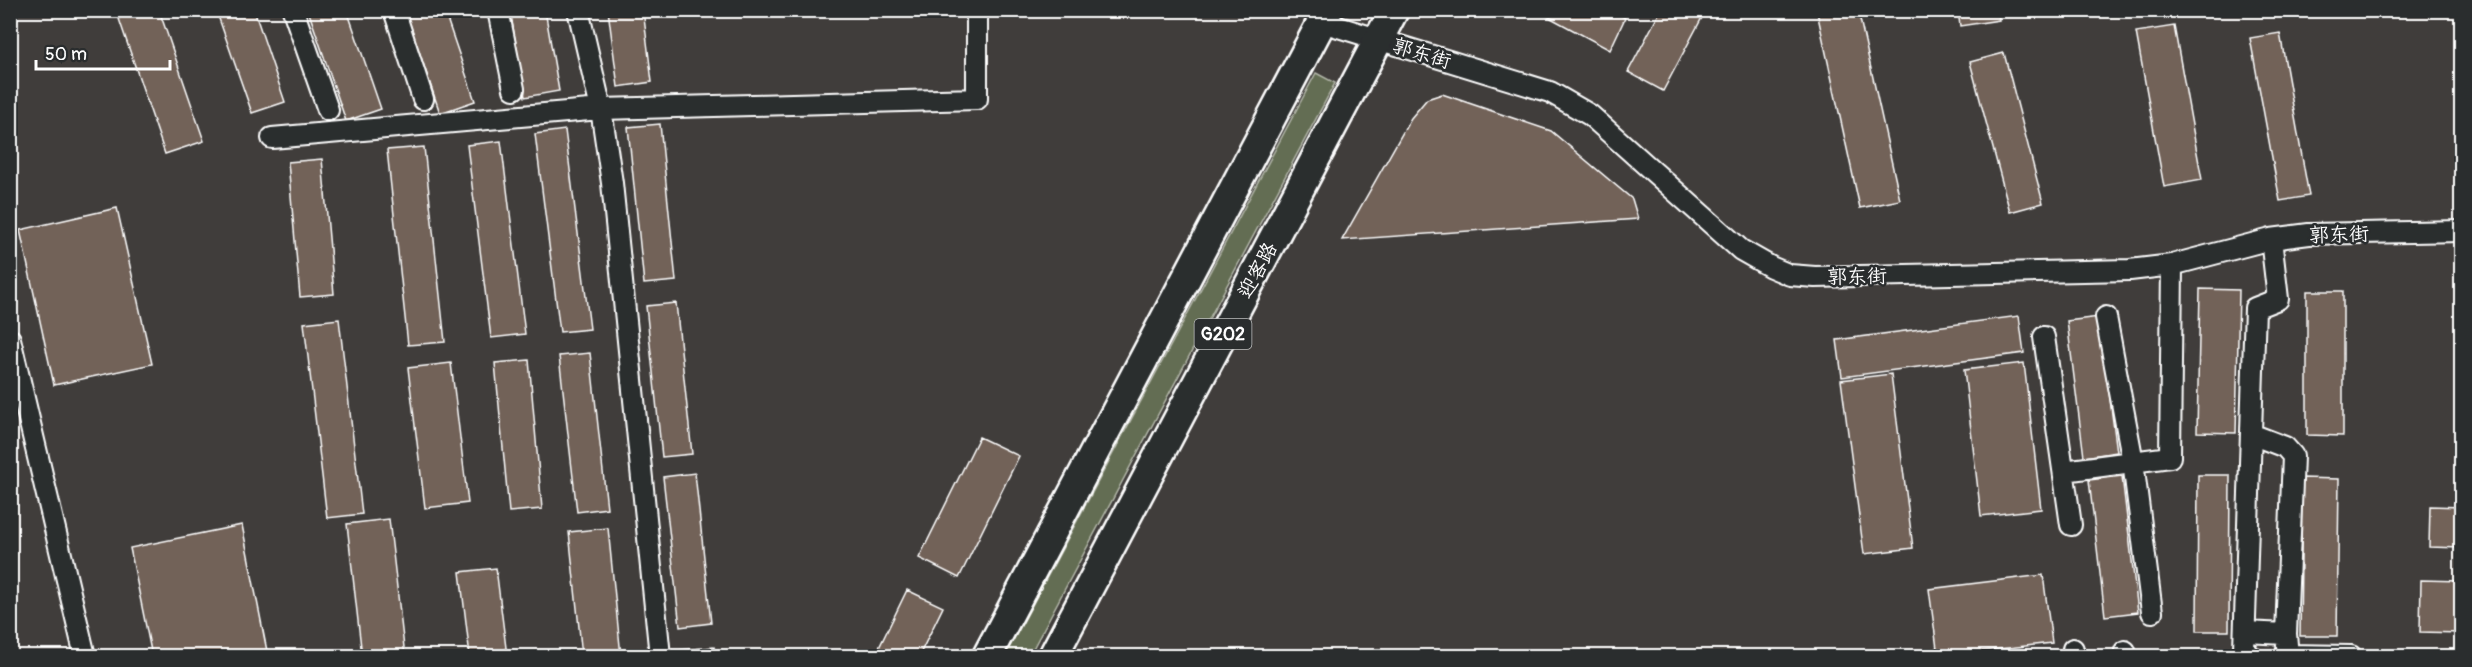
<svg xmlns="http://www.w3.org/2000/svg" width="2472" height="667" font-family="Pangolin,'LXGW WenKai TC',sans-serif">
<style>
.green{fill:#646d53;stroke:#b2b6a9;stroke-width:1.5}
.building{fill:#726259;stroke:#fff;stroke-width:1.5}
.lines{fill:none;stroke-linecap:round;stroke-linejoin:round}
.minor-casing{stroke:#fff;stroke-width:24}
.highway-casing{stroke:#fff;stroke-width:33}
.minor{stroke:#2a2d2e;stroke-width:20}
.highway{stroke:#2a2d2e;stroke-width:28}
.labels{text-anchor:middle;stroke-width:5;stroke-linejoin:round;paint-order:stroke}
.shield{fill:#2a2d2e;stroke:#bfc0c0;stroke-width:1.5}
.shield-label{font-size:18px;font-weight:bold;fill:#fff}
.street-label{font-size:20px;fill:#fff;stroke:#2a2d2e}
</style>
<rect width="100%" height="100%" fill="#403d3b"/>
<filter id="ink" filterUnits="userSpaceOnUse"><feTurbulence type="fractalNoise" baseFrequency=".0167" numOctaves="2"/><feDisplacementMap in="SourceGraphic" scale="12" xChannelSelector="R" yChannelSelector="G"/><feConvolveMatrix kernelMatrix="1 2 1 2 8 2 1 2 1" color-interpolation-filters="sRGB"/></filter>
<g filter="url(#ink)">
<!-- green -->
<path class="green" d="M1316 73 1335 83 1029 656H1005Z"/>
<!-- building -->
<path class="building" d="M116 10H159L204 141 165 154Z
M216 10H254L285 102 252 113Z
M308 10H347L381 109 346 121Z
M405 10H444L475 101 440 113Z
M510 10H545L559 91 525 97Z
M608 10H643L652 82 618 87Z
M1536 10H1612L1625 18 1610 50Z
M1661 10H1706L1663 91 1628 72Z
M1824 10H1858L1900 200 1860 208 1817 12Z
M1958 10H1998L1999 20 1960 26Z
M2243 10H2275L2243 13Z
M2174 26 2202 180 2164 187 2136 32Z
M2280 33 2309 196 2280 201 2250 38Z
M2004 53 2043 203 2010 212 1970 62Z
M1442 94 1551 131 1632 199 1638 219 1342 240 1411 118 1427 99Z
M660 124 676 281 644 284 628 127Z
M565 130 590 329 560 332 535 134Z
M501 141 525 334 491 338 467 145Z
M424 147 445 342 408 345 387 150Z
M322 159 334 294 300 297 288 162Z
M117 208 152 364 54 385 20 230Z
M2200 289 2239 290 2236 433 2197 432Z
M2307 291H2343V436L2307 435Z
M676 303 692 454 662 457 646 306Z
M2019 316 2024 353 1842 377 1837 340Z
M2099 317 2117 452 2084 457 2067 321Z
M339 319 362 514 327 518 304 323Z
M590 353 607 508 577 512 559 356Z
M529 360 542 509 509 512 495 363Z
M451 363 468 503 425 508 408 368Z
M2024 363 2041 509 1981 516 1964 370Z
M1891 374 1913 548 1864 554 1841 380Z
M979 437 1019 456 959 578 919 558Z
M695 473 711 623 680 627 663 477Z
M2198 475H2230L2229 631H2197Z
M2122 476 2138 612 2105 616 2089 480Z
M2302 478 2339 479 2337 636H2300Z
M2430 506 2462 507V548L2429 547Z
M389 519 405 656H362L347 524Z
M242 525 268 656H152L130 548Z
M608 528 621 656H582L569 532Z
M496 568 507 656H470L460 572Z
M2043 575 2052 643 1938 656 1929 589Z
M2421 580 2462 581V633L2420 632Z
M907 590 943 607 919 656H875Z
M714 647 715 656H682L681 650Z"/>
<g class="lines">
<defs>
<path id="minor" d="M293 10 328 110
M394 10 423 99
M498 10 514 89
M578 10 601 109 612 183 660 656
M1322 22 1550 92 1590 115 1741 250 1771 267 1790 275 1815 277 2130 270 2172 265 2271 239 2309 234 2462 231
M272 138 601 109 977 99V10
M2106 317 2133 462 2152 612
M2044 337 2071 525
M10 339 85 656
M2251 434 2285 447 2293 456 2286 634 2288 656
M2064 471 2170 457 2172 265
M2245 632 2286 634
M2073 649V656
M2125 651V656
M2288 655 2351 656
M2251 656 2244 649 2255 308 2278 299 2271 239"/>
<path id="highway" d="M987 656 1328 10
M1053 656 1394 10"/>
</defs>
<!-- minor casing -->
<use href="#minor" class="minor-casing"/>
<!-- highway casing -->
<use href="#highway" class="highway-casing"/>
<!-- minor -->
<use href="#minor" class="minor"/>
<!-- highway -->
<use href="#highway" class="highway"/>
</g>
</g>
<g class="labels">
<!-- shield labels -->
<rect class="shield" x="1194.5" y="319" width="57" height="30" rx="4.5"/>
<g class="shield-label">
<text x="1223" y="340">G202</text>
</g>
<!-- street labels -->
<g class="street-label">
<text transform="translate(1422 53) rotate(17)" y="7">郭东街</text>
<text transform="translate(2339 234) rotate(-2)" y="7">郭东街</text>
<text transform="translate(1257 270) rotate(-62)" y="7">迎客路</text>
<text transform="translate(1857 276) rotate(-1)" y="7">郭东街</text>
</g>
</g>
<!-- margin -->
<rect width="2472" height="667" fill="none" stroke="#2a2d2e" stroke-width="36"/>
<rect x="18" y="18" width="2436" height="631" fill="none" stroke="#fff" stroke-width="2" filter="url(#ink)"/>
<!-- scale -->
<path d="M36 60v9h134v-9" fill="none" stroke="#ffffff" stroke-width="3"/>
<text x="45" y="60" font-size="18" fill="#ffffff" stroke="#2a2d2e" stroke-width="4.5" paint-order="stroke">50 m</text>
</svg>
